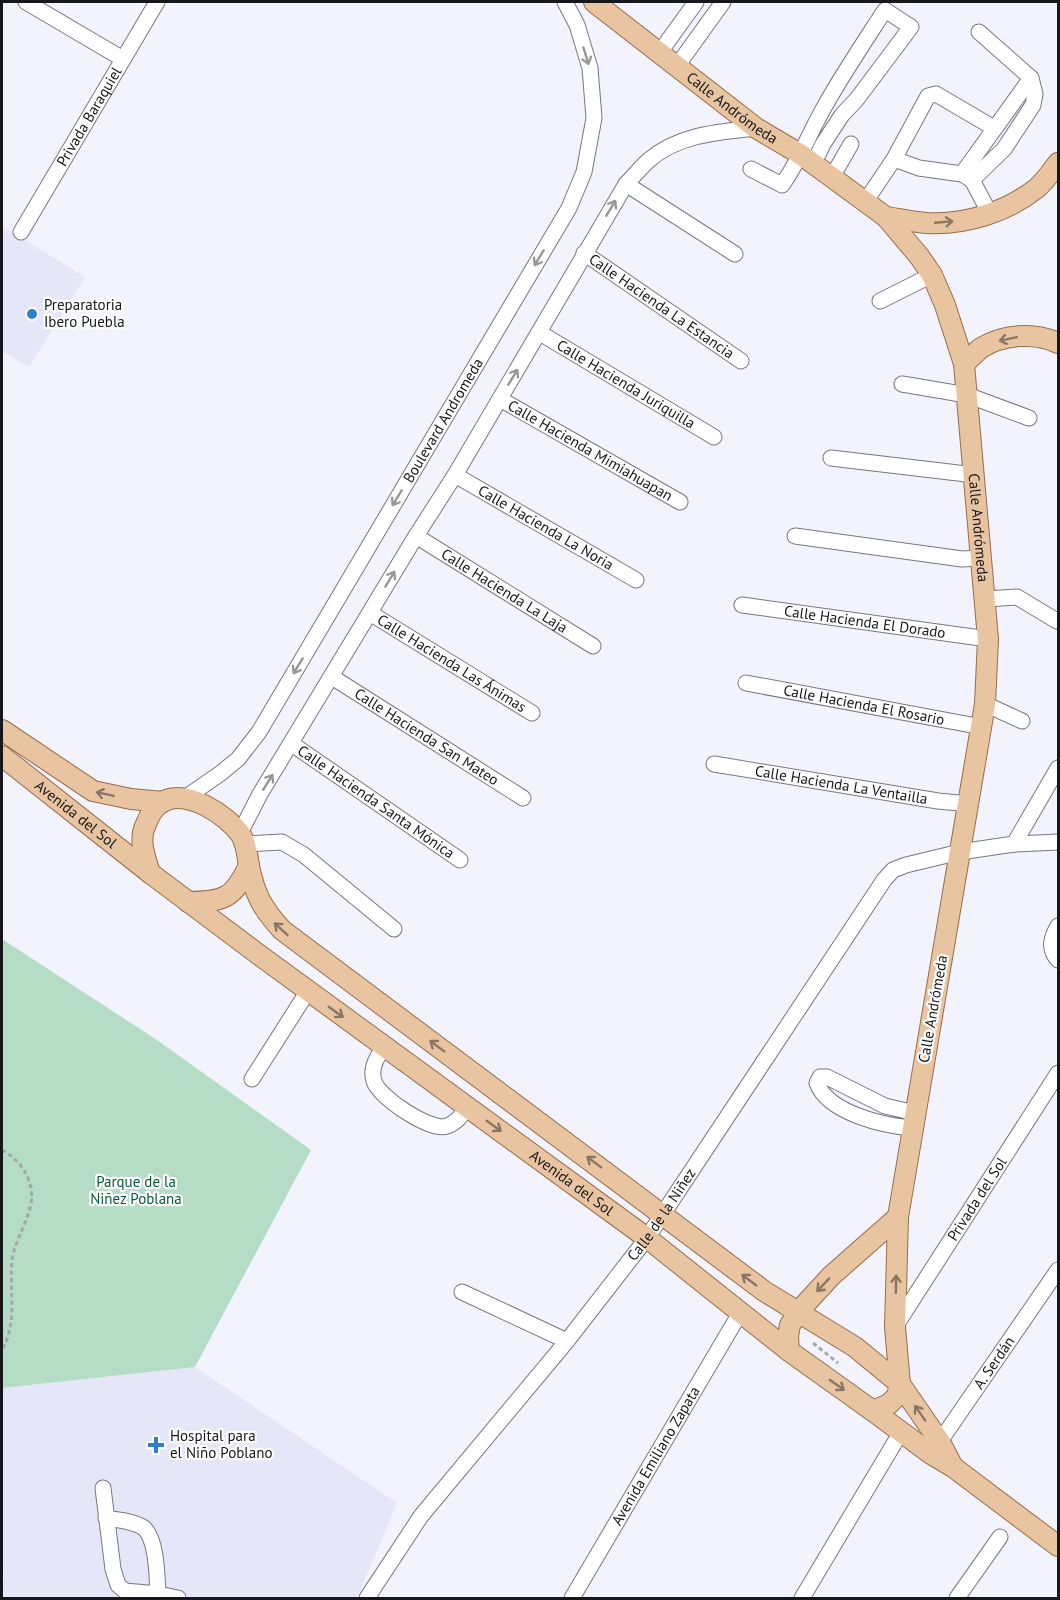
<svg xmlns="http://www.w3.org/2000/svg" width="1060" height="1600" font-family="'PT Sans',sans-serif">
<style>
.built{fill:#e5e6f8}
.green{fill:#b5ddc5}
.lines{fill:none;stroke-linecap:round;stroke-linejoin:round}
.minor-casing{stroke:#777881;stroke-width:17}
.major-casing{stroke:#966e49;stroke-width:22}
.path{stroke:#a7a7af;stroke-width:3;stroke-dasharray:4.5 3;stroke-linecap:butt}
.minor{stroke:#fff;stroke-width:15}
.major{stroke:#e9c4a1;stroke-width:20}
.oneway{stroke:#979798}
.oneway2{stroke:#8a7665}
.poi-dot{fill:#2d7ecd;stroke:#fff;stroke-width:2}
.labels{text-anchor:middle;stroke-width:4.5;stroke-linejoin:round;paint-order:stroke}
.street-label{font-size:15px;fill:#17171b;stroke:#fff}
.poi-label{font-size:15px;fill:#17171b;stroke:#fff;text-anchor:start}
.park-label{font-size:15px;fill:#075937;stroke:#fff}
</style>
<rect width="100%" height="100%" fill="#f3f3fe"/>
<!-- built -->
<path class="built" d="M2 226 85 277 29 367 2 351Z
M195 1367 397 1503 357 1598H2V1580H4L2 1562V1388Z"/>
<!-- green -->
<path class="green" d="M2 939 157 1040 311 1150 195 1367 2 1388Z"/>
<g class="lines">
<defs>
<g id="minor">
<path d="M26 2 123 59"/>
<path d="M660 52 696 2"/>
<path d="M677 66 723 2"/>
<path d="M894 159 919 168 962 174 972 180 1004 149 1033 105 1035 94 1031 78 979 32"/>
<path d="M751 169 782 185C800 160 810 131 826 104 844 72 865 41 885 10L911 27 857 99 842 115 823 144 814 163"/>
<path d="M962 174 1031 78"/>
<path d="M832 177 851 144"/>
<path d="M972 180 990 214"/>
<path d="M626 184 735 254"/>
<path d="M865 202 894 159 928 96 936 94 994 128"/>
<path id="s1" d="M21 232 157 2"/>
<path id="s2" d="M584 253 741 361"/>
<path d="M880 301 932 275"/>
<path id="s3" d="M540 333 714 437"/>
<path d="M902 384 967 395 1029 418"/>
<path id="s4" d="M500 399 680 502"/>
<path d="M831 458 975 475"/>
<path id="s5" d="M455 475 636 580"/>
<path id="s6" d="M416 536 593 646"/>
<path d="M795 536 962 559 981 558"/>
<path d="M986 599 1017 597 1057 621"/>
<path id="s7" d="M742 605 988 639"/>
<path id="s8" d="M370 613 532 713"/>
<path id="s9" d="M332 677 523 798"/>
<path id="s10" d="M746 683 982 727"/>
<path d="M985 704 1022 721"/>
<path id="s11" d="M292 744 460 860"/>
<path id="s12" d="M714 764 938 801 969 804"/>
<path id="s13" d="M185 798 221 773 238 759 259 732 569 208 584 172 594 118 590 68 577 25 565 2"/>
<path d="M240 833 260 794 416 536 455 475 626 184C634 176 641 167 649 160 679 134 719 132 756 128"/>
<path d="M246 844 282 842 304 855 394 929"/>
<path d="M1014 844 1058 768"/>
<path d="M1058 926C1051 938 1048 949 1058 960"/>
<path d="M384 1047C377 1057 370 1068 374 1081 378 1097 431 1132 447 1126 456 1123 462 1115 468 1107"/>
<path d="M252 1079 308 991"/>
<path d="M913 1128C884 1126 828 1113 817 1083L820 1077H827L885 1106 915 1113"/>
<path d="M462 1292 567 1341"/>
<path id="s14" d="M895 1327 1058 1073"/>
<path id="s15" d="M934 1450 1058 1270"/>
<path d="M103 1488 113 1569 118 1585 125 1591 158 1594 178 1598"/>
<path d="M106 1518C118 1520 134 1521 144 1528 157 1540 157 1577 158 1594"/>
<path id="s16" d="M367 1598 421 1516 567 1341 647 1238 884 880 893 870 906 865 960 852 1014 844 1058 842"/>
<path id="s17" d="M572 1598 740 1313"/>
<path d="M802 1598 901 1432"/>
<path d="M957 1598 1000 1537"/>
</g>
<g id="major">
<path id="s18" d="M594 2 756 128 800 154 886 217 919 256 932 275 945 305 964 364 988 639 985 704 898 1217 895 1327 900 1384 897 1396 889 1404 873 1411"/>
<path d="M886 217C899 219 914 222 927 223 966 225 1007 212 1037 188 1045 181 1052 171 1058 163"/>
<path d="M964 364C969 359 975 353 981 348 1003 334 1035 332 1058 343"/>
<path d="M2 730 93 791 131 799 163 802"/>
<path id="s19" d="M2 756 150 873 262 957 647 1238 789 1351 873 1411 931 1454 953 1467 1058 1546"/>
<path d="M150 873C145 857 138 839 146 824 149 816 154 807 162 802 187 788 227 815 241 835 247 845 247 855 249 866 255 895 262 908 282 930L764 1291 855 1347 900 1384 940 1442 953 1467"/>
<path d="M188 902C224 902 234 898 249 865"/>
<path d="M789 1351 788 1336 790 1325 798 1312 831 1276 898 1217"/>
</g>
</defs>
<!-- minor casing -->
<use href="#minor" class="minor-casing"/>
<!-- major casing -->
<use href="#major" class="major-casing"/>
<!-- path -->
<path class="path" d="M2 1150C15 1157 26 1169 30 1184 38 1210 15 1235 12 1260 9 1290 18 1323 2 1350
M813 1343 838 1363"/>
<!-- minor -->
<use href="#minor" class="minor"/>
<!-- major -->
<use href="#major" class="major"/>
</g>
<!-- one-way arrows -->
<defs><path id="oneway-shaft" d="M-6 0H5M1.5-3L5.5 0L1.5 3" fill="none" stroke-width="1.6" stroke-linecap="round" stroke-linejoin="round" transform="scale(1.5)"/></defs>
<g class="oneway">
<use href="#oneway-shaft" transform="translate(586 56) rotate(73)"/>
<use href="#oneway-shaft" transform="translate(611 208) rotate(-59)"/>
<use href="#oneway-shaft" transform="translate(539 258) rotate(121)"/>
<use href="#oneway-shaft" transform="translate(513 377) rotate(-59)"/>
<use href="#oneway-shaft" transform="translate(397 498) rotate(121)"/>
<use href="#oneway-shaft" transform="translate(390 579) rotate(-59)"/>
<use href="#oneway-shaft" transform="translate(298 666) rotate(121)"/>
<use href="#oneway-shaft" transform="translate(268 782) rotate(-58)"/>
</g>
<g class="oneway2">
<use href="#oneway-shaft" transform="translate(944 222) rotate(-5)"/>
<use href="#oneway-shaft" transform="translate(1008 339) rotate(168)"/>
<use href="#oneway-shaft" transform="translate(105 794) rotate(-168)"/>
<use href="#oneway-shaft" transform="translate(281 929) rotate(-137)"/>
<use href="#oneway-shaft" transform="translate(336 1012) rotate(36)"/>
<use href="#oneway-shaft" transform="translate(437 1046) rotate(-143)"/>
<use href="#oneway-shaft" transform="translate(494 1126) rotate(36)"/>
<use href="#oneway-shaft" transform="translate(594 1162) rotate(-143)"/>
<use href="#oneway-shaft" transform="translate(749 1280) rotate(-143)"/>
<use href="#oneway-shaft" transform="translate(896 1284) rotate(-89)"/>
<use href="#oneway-shaft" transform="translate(823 1285) rotate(133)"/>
<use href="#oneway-shaft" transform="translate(837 1385) rotate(35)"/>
<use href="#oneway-shaft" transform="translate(920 1413) rotate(-125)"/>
</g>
<!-- markers -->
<g class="poi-dot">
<circle cx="32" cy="314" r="6"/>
<path d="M153 1436h6v6h6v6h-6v6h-6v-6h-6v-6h6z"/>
</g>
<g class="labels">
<!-- street labels -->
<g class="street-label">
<text dy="5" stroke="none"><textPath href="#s18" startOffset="174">Calle Andrómeda</textPath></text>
<text dy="5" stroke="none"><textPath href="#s1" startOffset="134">Privada Baraquiel</textPath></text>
<text dy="5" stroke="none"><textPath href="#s2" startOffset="94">Calle Hacienda La Estancia</textPath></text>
<text dy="5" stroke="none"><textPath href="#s3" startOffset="100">Calle Hacienda Juriquilla</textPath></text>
<text dy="5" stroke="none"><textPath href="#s13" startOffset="462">Boulevard Andromeda</textPath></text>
<text dy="5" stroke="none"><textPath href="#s4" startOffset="104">Calle Hacienda Mimiahuapan</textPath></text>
<text dy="5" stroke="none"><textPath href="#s5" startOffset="105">Calle Hacienda La Noria</textPath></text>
<text dy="5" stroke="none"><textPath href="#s18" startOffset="696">Calle Andrómeda</textPath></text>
<text dy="5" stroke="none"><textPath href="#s6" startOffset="104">Calle Hacienda La Laja</textPath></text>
<text dy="5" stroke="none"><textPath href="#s7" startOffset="124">Calle Hacienda El Dorado</textPath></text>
<text dy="5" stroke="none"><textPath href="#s8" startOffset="96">Calle Hacienda Las Ánimas</textPath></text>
<text dy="5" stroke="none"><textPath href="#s10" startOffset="120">Calle Hacienda El Rosario</textPath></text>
<text dy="5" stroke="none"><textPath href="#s9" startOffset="112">Calle Hacienda San Mateo</textPath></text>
<text dy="5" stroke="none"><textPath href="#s12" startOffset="129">Calle Hacienda La Ventailla</textPath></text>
<text dy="5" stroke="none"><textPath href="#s11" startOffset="102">Calle Hacienda Santa Mónica</textPath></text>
<text dy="5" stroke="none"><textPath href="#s19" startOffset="94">Avenida del Sol</textPath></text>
<text transform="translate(933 1009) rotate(-80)" y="5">Calle Andrómeda</text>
<text dy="5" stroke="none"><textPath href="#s19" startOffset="712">Avenida del Sol</textPath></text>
<text dy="5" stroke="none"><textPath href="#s14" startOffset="152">Privada del Sol</textPath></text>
<text dy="5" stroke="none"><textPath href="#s16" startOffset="484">Calle de la Niñez</textPath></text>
<text dy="5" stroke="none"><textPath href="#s15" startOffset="106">A. Serdán</textPath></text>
<text dy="5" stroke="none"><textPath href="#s17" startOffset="165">Avenida Emiliano Zapata</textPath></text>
</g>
<!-- poi labels -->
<g class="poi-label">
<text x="44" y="310">Preparatoria<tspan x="44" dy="17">Ibero Puebla</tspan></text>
<text x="170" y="1441">Hospital para<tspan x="170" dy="17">el Niño Poblano</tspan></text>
</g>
<!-- park labels -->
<g class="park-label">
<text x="136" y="1187">Parque de la<tspan x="136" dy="17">Niñez Poblana</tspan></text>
</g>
</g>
<!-- border -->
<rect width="1060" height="1600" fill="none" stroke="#17171b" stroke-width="6"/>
</svg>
